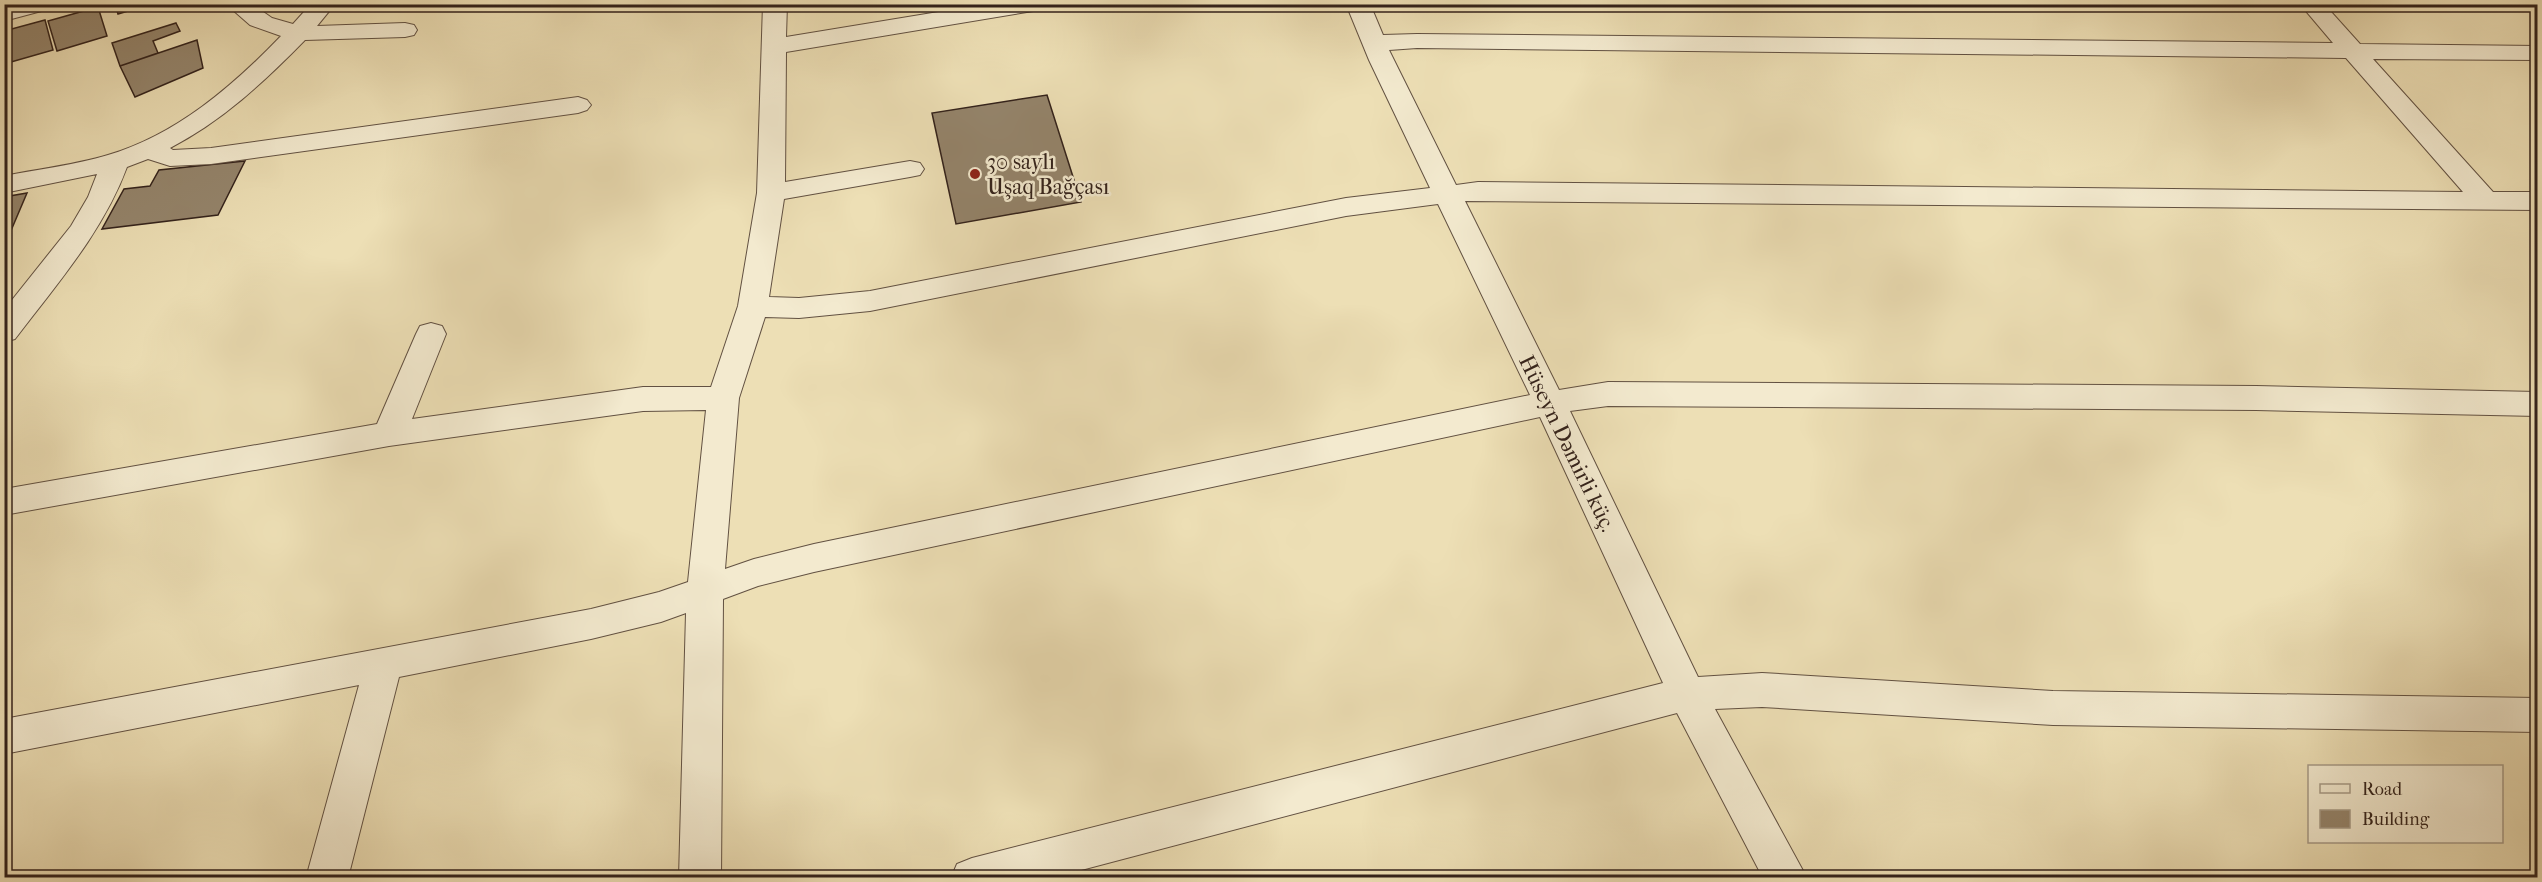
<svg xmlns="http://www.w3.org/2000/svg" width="2542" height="882" font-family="'IM FELL French Canon',serif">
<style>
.building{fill:#94846b;stroke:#33221b;stroke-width:1.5}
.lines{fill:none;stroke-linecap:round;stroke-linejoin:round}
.minor-casing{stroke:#625142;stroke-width:2}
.minor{fill:#f3eacf;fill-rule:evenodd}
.poi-dot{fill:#8f2418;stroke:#f3eacf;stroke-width:2}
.labels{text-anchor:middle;stroke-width:5;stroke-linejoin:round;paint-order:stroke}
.poi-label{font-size:22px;fill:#33221b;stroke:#f3eacf;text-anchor:start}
.street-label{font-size:22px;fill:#33221b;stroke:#f3eacf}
</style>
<rect width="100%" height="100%" fill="#eddfb5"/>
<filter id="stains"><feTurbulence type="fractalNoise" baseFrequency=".00333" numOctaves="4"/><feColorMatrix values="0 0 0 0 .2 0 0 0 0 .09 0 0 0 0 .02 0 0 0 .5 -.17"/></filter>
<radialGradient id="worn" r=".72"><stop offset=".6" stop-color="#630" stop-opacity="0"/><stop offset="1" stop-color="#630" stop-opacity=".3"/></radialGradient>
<!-- building -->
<path class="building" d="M115 4H151L118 14Z
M98 7 107 36 57 51 48 21Z
M45 20 53 50 4 64V31Z
M176 23 180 31 153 41 158 53 120 66 112 43Z
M197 40 203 68 135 97 120 66Z
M1047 95 1081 202 956 224 932 113Z
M245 161 218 215 102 229 124 189 150 186 159 170Z
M27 193 4 247V197Z"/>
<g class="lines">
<defs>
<path id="minor" d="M12 4H52L49 9 4 21V7Z
M226 4H252L272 18 293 24 311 4H335L317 26 405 23 414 25 417 30 414 35 405 37 305 40C264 82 222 121 170 148L173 150 211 148 578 97 587 100 591 105 587 110 578 113 211 164 170 166 148 159 127 167C103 232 56 285 15 339L4 342V310L71 226 88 197 97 174 4 193V176C39 169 75 165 108 155 176 135 233 86 281 36L250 25Z
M763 4H787L786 37 987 4H1044L1041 9 1033 11 786 52 785 182 910 161 920 163 924 169 920 175 910 177 784 199 769 297 799 298 870 291 1346 198 1430 188 1369 60 1346 4H1370L1383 35 1417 34 2333 43 2300 4H2324L2360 44 2538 46V60L2373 59 2493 192H2538V210L1465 201 1559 390 1608 382 2256 386 2538 392V416L2256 410 1608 406 1570 411 1698 677 1762 673 2053 691 2538 698V732L2053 725 1762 707 1715 709 1807 878H1763L1677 713 1051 878H951L957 864 972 858 1663 683 1540 417 814 572 758 586 723 599 721 878H679L686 613 661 622 591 639 399 677 348 878H306L359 685 4 754V719L591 609 659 592 688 582 706 410 643 411 389 446 4 515V489L377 424 416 334 420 326 431 323 442 326 446 334 412 419 643 387H711L738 306 757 193ZM1417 48 2346 58 2463 192 1478 182 1456 185 1389 50ZM1438 204 1530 395 814 544 754 559 725 569 739 398 765 317 799 318 870 311 1346 216Z"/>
</defs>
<!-- minor casing -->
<use href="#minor" class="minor-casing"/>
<!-- minor -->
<use href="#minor" class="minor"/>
</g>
<!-- markers -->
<circle class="poi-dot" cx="975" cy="174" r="6"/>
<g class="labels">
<!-- poi labels -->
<g class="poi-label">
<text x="987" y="169">30 saylı<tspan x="987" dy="25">Uşaq Bağçası</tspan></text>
</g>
<!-- street labels -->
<g class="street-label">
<text transform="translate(1568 443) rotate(64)" y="8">Hüseyn Dəmirli küç.</text>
</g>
</g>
<!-- margin -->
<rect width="2542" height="882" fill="none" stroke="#eddfb5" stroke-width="24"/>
<rect x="6" y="6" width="2530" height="870" fill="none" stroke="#33221b" stroke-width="3"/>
<rect x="12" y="12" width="2518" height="858" fill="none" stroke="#33221b" stroke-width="1.5"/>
<!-- legend -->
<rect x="2308" y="765" width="195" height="78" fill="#f3eacf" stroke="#a69a87" stroke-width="1.5"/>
<rect x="2320" y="784" width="30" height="9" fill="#f3eacf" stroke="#a69a87" stroke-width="1.5"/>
<text x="2362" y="795" font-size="18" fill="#33221b">Road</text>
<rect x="2320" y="810" width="30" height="18" fill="#94846b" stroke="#a69a87" stroke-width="1.5"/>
<text x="2362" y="825" font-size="18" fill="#33221b">Building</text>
<rect width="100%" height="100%" filter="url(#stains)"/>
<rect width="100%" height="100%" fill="url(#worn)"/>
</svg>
